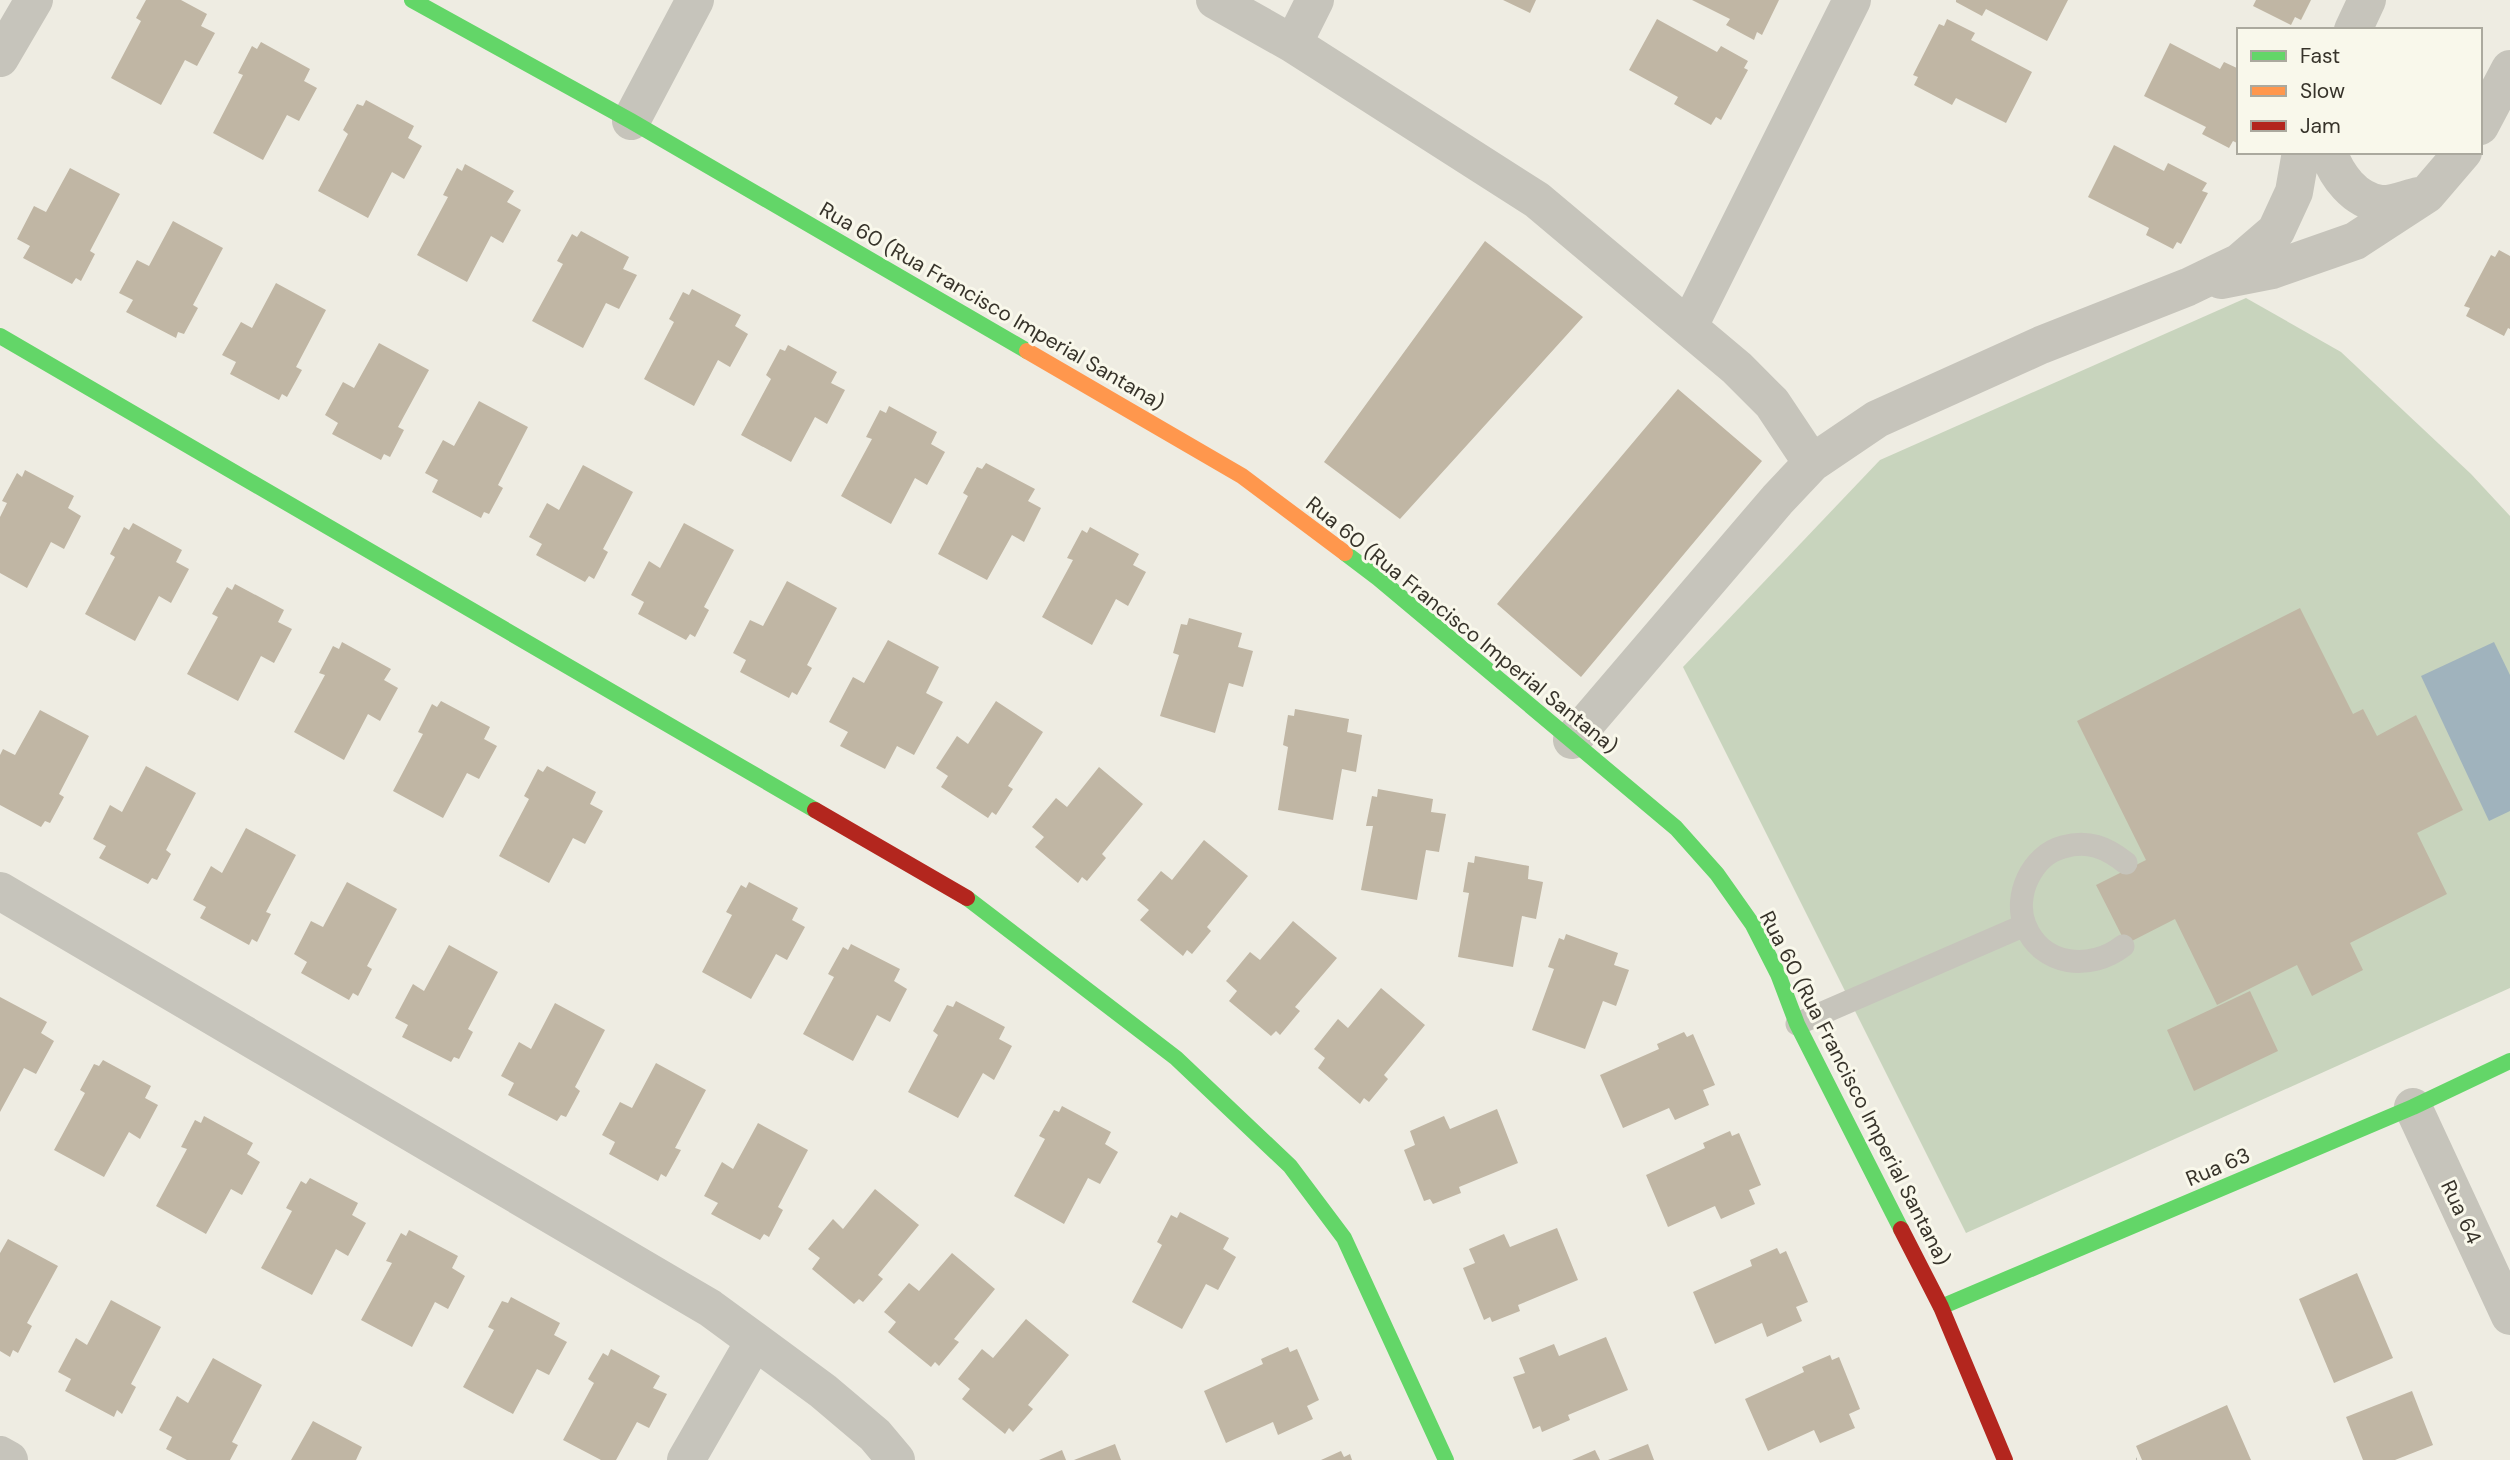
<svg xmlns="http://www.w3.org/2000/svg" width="2510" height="1460" font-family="'DM Sans',sans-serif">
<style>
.green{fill:#c8d4bd}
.water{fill:#a0b3bd}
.building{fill:#c0b6a4}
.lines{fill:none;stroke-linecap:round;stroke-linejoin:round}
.path{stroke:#bfbdb4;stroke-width:4.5;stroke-dasharray:3.5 3.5;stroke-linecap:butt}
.lane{stroke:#c6c4bb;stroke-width:23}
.street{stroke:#c6c4bb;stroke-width:38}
.fast{stroke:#63d668;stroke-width:16}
.slow{stroke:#ff974d;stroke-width:16}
.jam{stroke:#b3261e;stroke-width:16}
.labels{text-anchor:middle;stroke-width:6;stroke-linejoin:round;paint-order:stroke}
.street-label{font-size:21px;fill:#37332a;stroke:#f9f8eb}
</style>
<rect width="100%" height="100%" fill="#eeece2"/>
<!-- green -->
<path class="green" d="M2246 298 2341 352 2471 474 2510 516V988L1966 1233 1683 667 1880 460Z"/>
<!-- water -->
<path class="water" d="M2494 642 2510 675V811L2489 821 2421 676Z"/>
<!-- building -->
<path class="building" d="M146 0H181L207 14 201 26 215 33 197 66 185 60 161 105 111 78 141 21 136 18Z
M1503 0H1536L1530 13Z
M1692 0H1779L1762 35 1757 32 1754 40 1726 25 1730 19Z
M1956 0H2068L2047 41 1986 9 1982 16 1956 2Z
M2256 0H2311L2301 20 2295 17 2291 25 2253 6Z
M1657 19 1717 52 1721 46 1748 61 1744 68 1748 70 1721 120 1716 117 1711 125 1674 104 1678 97 1629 70Z
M1947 19 1975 33 1971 40 2032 72 2006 123 1956 98 1952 105 1914 85 1918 77 1913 75 1939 24 1944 26Z
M261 42 310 69 304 81 317 88 299 121 287 115 263 160 213 133 243 75 238 73 252 46 257 49Z
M2170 43 2220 69 2224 62 2239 69 2237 143 2233 141 2229 148 2202 134 2206 127 2144 96Z
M366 100 414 126 408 138 422 146 404 179 392 172 368 218 318 191 348 134 343 130 357 104 363 106Z
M2114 145 2164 171 2168 163 2207 183 2202 191 2208 193 2181 244 2177 242 2173 249 2146 235 2149 228 2088 197Z
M465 164 514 191 507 202 521 210 503 243 491 236 467 282 417 255 448 197 443 195 457 168 462 171Z
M70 168 120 194 90 251 95 254 81 281 76 278 72 284 23 258 30 246 17 239 34 206 46 212Z
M173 221 223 248 193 305 198 308 184 334 178 332 176 338 126 312 133 300 119 293 137 260 149 266Z
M581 231 629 257 623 269 637 275 619 309 606 303 583 348 532 321 563 264 557 261 572 234 577 237Z
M1485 241 1583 317 1400 519 1324 462Z
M2499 250 2510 256V329L2508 328 2504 336 2466 316 2470 308 2464 306 2491 255 2495 257Z
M276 283 326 310 296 367 302 370 287 397 282 394 279 400 230 374 236 362 222 355 241 322 252 328Z
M692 289 741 315 735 326 748 334 730 367 718 360 694 406 644 379 674 322 669 319 683 292 689 295Z
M379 343 429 370 398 427 404 430 390 457 384 454 381 460 332 434 338 423 325 415 343 382 354 388Z
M788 345 837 372 831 383 845 390 827 424 815 417 791 462 741 435 771 379 766 375 780 349 785 351Z
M1678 389 1762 461 1581 677 1497 604Z
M479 401 528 427 498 485 503 488 489 514 484 512 481 518 432 492 438 480 425 473 443 440 454 446Z
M889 406 937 432 931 444 945 452 927 485 915 478 891 524 841 496 872 439 866 437 880 410 886 413Z
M986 463 1035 489 1028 501 1041 508 1024 542 1012 535 987 580 938 554 968 496 963 493 977 467 982 469Z
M583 465 633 492 603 549 608 552 594 579 589 576 585 582 536 555 542 544 529 537 547 503 559 510Z
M25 470 74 496 68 508 81 516 64 549 51 542 27 588 0 573V517L7 503 2 501 17 473 22 477Z
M133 523 182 550 176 562 189 569 171 603 159 596 135 641 85 614 115 557 110 554 124 527 129 530Z
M684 523 734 550 704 607 709 610 695 637 690 634 686 640 638 614 644 602 631 595 649 561 660 568Z
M1090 527 1139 554 1133 565 1146 572 1128 606 1116 599 1092 645 1042 617 1073 560 1067 558 1082 530 1087 533Z
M787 581 837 608 807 665 812 668 797 695 792 692 789 698 740 672 746 660 733 653 750 620 763 626Z
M235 584 284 610 278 622 292 629 274 663 261 656 238 701 187 674 218 617 212 614 227 587 232 590Z
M2300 608 2353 714 2363 709 2377 736 2416 715 2463 810 2417 833 2447 894 2350 943 2363 970 2312 996 2297 965 2217 1005 2175 919 2126 944 2096 885 2146 860 2077 721Z
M1189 618 1242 633 1238 647 1253 651 1243 687 1229 683 1215 733 1160 716 1179 655 1173 653 1181 624 1187 625Z
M888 640 939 667 926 693 943 702 914 755 897 746 885 769 840 746 848 732 829 722 853 677 864 683Z
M342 642 391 669 384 680 398 688 380 721 368 714 344 760 294 732 325 675 319 673 333 646 339 649Z
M441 701 490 727 484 739 497 746 479 779 467 773 443 818 393 791 423 734 418 732 432 704 437 707Z
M996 701 1043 732 1008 786 1013 789 996 815 992 812 988 818 941 787 948 776 936 768 957 736 968 744Z
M1295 709 1349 719 1347 732 1362 735 1356 772 1342 769 1333 820 1278 810 1288 747 1283 745 1288 715 1294 716Z
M40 710 89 736 59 794 64 797 50 823 45 821 41 827 0 805V755L3 749 15 755Z
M146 766 196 793 166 850 171 854 157 880 152 878 148 884 99 858 106 846 93 839 110 805 122 812Z
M547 766 596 792 590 804 603 811 585 844 573 838 549 883 499 856 529 799 524 796 538 769 543 772Z
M1099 767 1143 804 1102 854 1106 858 1087 881 1082 877 1078 883 1035 847 1044 837 1032 827 1056 798 1067 807Z
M1378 789 1433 799 1431 812 1446 814 1439 852 1426 850 1417 900 1361 890 1373 826H1366L1372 796 1377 797Z
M246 828 296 855 266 912 271 914 257 942 252 939 249 945 200 918 206 907 193 900 211 866 222 873Z
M1204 840 1248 876 1207 927 1211 931 1192 954 1187 950 1183 956 1140 920 1149 910 1137 900 1161 871 1172 880Z
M1475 856 1529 866 1528 879 1543 882 1536 919 1522 916 1513 967 1458 957 1469 893 1463 892 1468 862 1474 863Z
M347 882 397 909 367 966 372 969 358 996 353 993 349 1000 301 973 307 962 294 954 311 921 323 927Z
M749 882 798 908 792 920 805 927 787 960 776 954 751 999 702 972 732 915 726 912 741 885 746 888Z
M1293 921 1337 958 1295 1007 1300 1011 1280 1035 1276 1031 1271 1036 1229 1001 1237 991 1226 981 1250 952 1260 960Z
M1566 934 1618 953 1614 965 1629 970 1616 1006 1603 1001 1585 1049 1532 1030 1554 969 1548 967 1559 938 1564 940Z
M851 944 900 969 894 981 907 989 890 1022 877 1015 853 1061 803 1034 834 977 828 974 843 947 848 950Z
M449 945 498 972 468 1029 473 1032 459 1059 454 1057 451 1062 402 1037 408 1025 395 1018 413 984 424 991Z
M1381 988 1425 1025 1384 1075 1388 1079 1369 1102 1364 1098 1360 1104 1318 1068 1325 1058 1314 1049 1338 1019 1348 1028Z
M2250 991 2278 1051 2194 1091 2167 1030Z
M0 997 47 1022 41 1033 54 1041 36 1074 24 1068 0 1112Z
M956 1001 1005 1027 999 1039 1012 1046 994 1080 983 1073 958 1118 908 1092 938 1035 933 1031 947 1005 953 1007Z
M555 1003 605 1030 575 1087 580 1091 566 1117 561 1115 557 1121 508 1095 514 1083 501 1076 519 1042 531 1049Z
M1684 1032 1687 1037 1693 1034 1715 1085 1703 1090 1709 1105 1675 1120 1669 1108 1623 1128 1600 1075 1659 1049 1657 1044Z
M103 1060 151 1086 145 1098 158 1105 140 1139 129 1132 104 1177 54 1150 85 1093 80 1090 94 1064 99 1066Z
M656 1063 706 1090 675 1148 681 1150 666 1177 661 1174 658 1181 609 1154 615 1142 602 1135 620 1102 632 1108Z
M1062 1106 1111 1132 1105 1144 1118 1152 1100 1184 1088 1178 1064 1224 1014 1196 1045 1139 1039 1136 1054 1110 1059 1112Z
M1497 1109 1518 1163 1459 1187 1461 1193 1433 1204 1430 1199 1424 1201 1404 1150 1415 1145 1410 1131 1444 1116 1450 1129Z
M204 1116 253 1143 247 1154 260 1162 242 1195 231 1189 206 1234 156 1206 187 1149 181 1147 195 1120 201 1123Z
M758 1123 808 1150 778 1207 783 1210 769 1237 764 1234 760 1240 711 1214 718 1203 704 1196 722 1162 733 1169Z
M1730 1131 1732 1136 1739 1133 1761 1185 1749 1190 1755 1204 1721 1219 1715 1206 1668 1227 1646 1175 1705 1148 1703 1143Z
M310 1178 358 1203 352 1215 366 1223 348 1256 336 1249 312 1295 261 1268 292 1211 286 1208 301 1181 306 1184Z
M875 1189 919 1225 878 1275 883 1279 863 1302 859 1299 854 1304 812 1269 820 1258 808 1249 833 1219 843 1229Z
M1180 1212 1229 1238 1223 1249 1236 1257 1218 1290 1206 1284 1182 1329 1132 1302 1162 1245 1157 1242 1171 1215 1177 1218Z
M1557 1228 1578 1280 1518 1305 1520 1311 1492 1322 1490 1317 1484 1320 1463 1268 1475 1263 1469 1249 1504 1234 1510 1247Z
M409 1230 458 1256 452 1268 465 1276 448 1309 435 1302 412 1347 361 1320 392 1263 386 1261 401 1233 406 1236Z
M8 1239 58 1266 27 1323 32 1326 18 1353 13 1350 10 1357 0 1351V1253Z
M1777 1248 1780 1254 1786 1251 1808 1302 1796 1307 1802 1321 1767 1337 1762 1323 1715 1344 1693 1292 1752 1266 1750 1260Z
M952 1253 995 1289 954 1339 959 1342 939 1366 935 1362 931 1367 888 1332 896 1322 884 1312 909 1283 919 1291Z
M2357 1273 2393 1358 2334 1383 2299 1299Z
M511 1297 560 1323 554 1335 567 1342 549 1375 537 1369 513 1414 463 1387 494 1330 488 1327 502 1301 508 1303Z
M111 1300 161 1327 131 1384 136 1387 122 1414 117 1410 114 1417 65 1391 71 1379 58 1372 76 1338 87 1345Z
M1026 1319 1069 1355 1028 1405 1033 1409 1013 1432 1009 1428 1005 1434 962 1399 970 1389 958 1379 982 1349 993 1358Z
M1606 1337 1628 1390 1568 1415 1570 1420 1542 1432 1540 1426 1533 1429 1513 1377 1525 1373 1519 1358 1554 1344 1559 1356Z
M1288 1347 1290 1352 1297 1349 1319 1400 1307 1406 1313 1419 1278 1435 1273 1422 1226 1443 1204 1391 1263 1364 1261 1359Z
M611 1349 660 1376 653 1388 667 1394 649 1428 637 1422 616 1460H601L563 1440 594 1383 588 1379 603 1353 608 1356Z
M1830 1355 1832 1360 1839 1357 1860 1409 1849 1414 1855 1428 1820 1443 1814 1430 1768 1451 1745 1399 1804 1372 1802 1367Z
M213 1358 262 1385 232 1442 238 1445 230 1460H187L166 1449 172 1437 159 1430 177 1396 188 1403Z
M2412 1391 2433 1445 2395 1460H2363L2346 1417Z
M2227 1405 2251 1460H2142L2136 1446Z
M313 1421 362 1447 356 1460H291Z
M1115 1444 1121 1460H1074Z
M1648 1444 1654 1460H1608Z
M1062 1450 1066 1460H1039Z
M1595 1450 1600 1460H1572Z
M1341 1451 1344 1457 1350 1454 1352 1460H1321Z"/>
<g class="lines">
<!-- path -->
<path class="path" d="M2136 1460H2137"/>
<!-- lane -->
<path class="lane" d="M2123 946C2091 971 2042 967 2025 925 2013 896 2032 855 2063 847 2088 840 2106 847 2126 863
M1797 1024 2025 925"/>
<!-- street -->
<path class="street" d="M1215 0 1293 44 1537 200 1737 368 1772 403 1812 463
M2353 30 2367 0
M1293 44 1315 0
M0 58 34 0
M631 121 695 0
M2480 126 2510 69
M2328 152C2337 176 2354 200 2381 204 2392 205 2408 198 2419 196
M2221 280 2272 270 2355 241 2427 194 2463 152
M1689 326 1852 0
M1572 740 1778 499 1812 463 1877 419 2041 345 2188 287 2240 262 2276 231 2294 192 2301 152
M0 891 710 1308 823 1391 875 1435 896 1460
M2413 1107 2510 1316
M0 1455 9 1460
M686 1460 754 1342"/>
<!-- fast -->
<path class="fast" d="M412 0 631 121 1027 351
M0 336 815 810
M1345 553 1378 578 1676 828 1717 874 1753 925 1778 974 1797 1024 1901 1229
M967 898 1176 1058 1290 1166 1344 1238 1446 1460
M1941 1307 2413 1107 2510 1061"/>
<!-- slow -->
<path class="slow" d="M1027 351 1242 476 1345 553"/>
<!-- jam -->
<path class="jam" d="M815 810 967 898
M1901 1229 1941 1307 2005 1460"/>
</g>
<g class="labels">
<!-- street labels -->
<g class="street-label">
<text transform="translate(992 306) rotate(30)" y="7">Rua 60 (Rua Francisco Imperial Santana)</text>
<text transform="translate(1462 625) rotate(39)" y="7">Rua 60 (Rua Francisco Imperial Santana)</text>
<text transform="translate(1855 1088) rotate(63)" y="7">Rua 60 (Rua Francisco Imperial Santana)</text>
<text transform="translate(2218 1167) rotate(-23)" y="7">Rua 63</text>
<text transform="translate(2461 1212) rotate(65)" y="7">Rua 64</text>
</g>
</g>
<!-- legend -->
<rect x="2237" y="28" width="245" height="126" fill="#f9f8eb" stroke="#aba99e" stroke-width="2"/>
<rect x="2251" y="51" width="35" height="10" fill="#63d668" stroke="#aba99e" stroke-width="2"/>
<text x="2300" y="63" font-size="21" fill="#37332a">Fast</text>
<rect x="2251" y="86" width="35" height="10" fill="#ff974d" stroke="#aba99e" stroke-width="2"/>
<text x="2300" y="98" font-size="21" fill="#37332a">Slow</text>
<rect x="2251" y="121" width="35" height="10" fill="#b3261e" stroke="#aba99e" stroke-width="2"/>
<text x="2300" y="133" font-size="21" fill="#37332a">Jam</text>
</svg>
